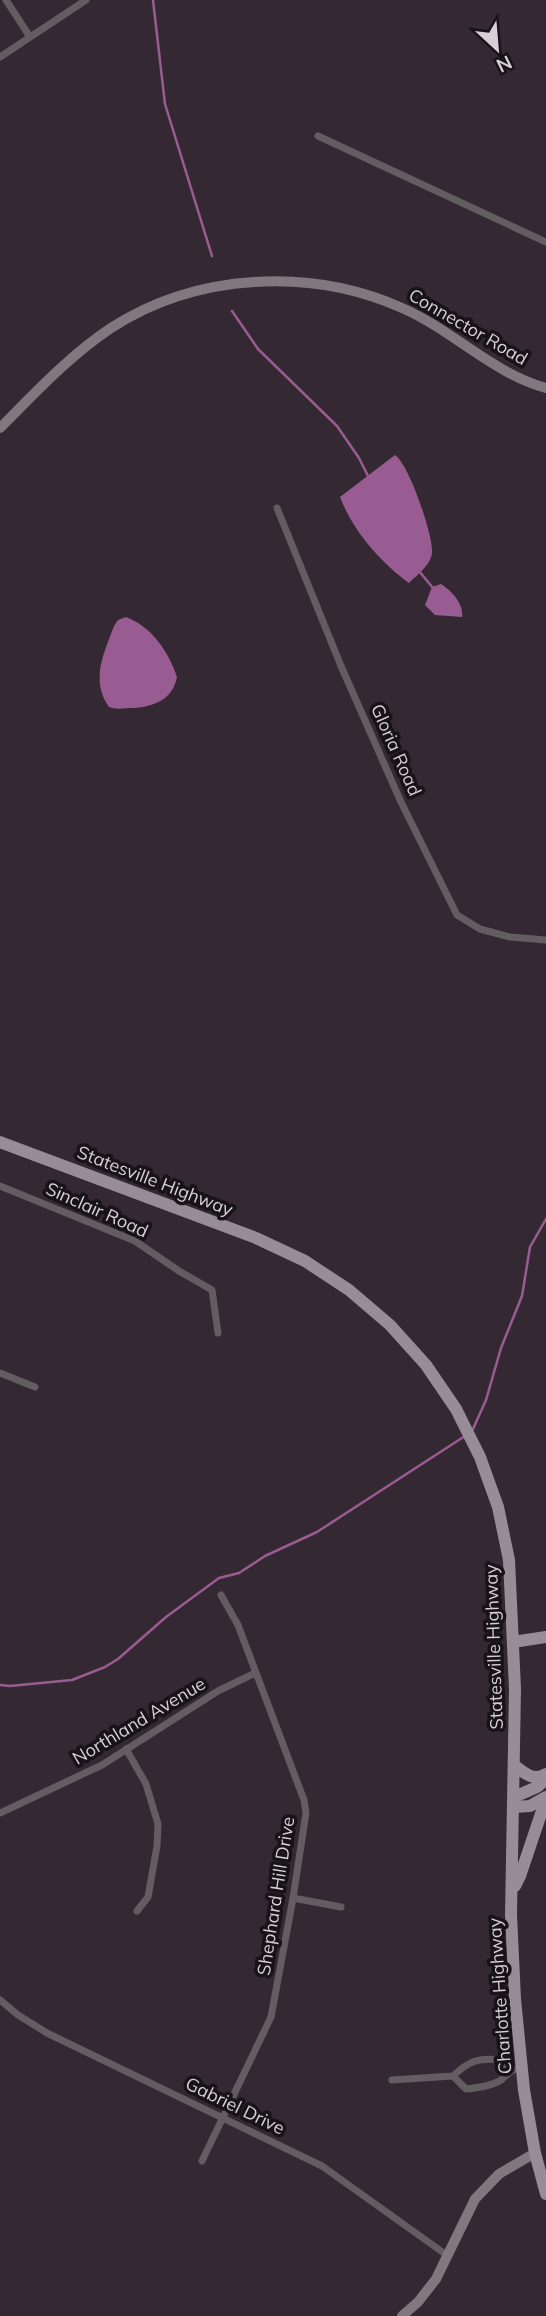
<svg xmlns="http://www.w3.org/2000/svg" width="546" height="2316" font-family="Mulish,sans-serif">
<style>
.water{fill:#995c92}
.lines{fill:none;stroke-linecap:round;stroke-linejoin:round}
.stream{stroke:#995c92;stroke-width:2.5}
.street{stroke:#635d62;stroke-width:7}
.secondary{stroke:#81787f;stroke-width:10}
.primary{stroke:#988c96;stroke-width:12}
.labels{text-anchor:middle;stroke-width:7;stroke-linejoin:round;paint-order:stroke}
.street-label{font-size:18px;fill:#d6cfd5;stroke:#181318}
</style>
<rect width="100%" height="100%" fill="#342932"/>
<!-- water -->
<path class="water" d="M395 455C409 464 433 535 432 552 432 564 417 575 409 583 380 562 353 531 340 497Z
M441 584C452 591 464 604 462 617L435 615 425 605 432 587Z
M126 617C151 626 169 652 177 677 173 699 154 707 133 708 124 708 117 710 109 707 90 680 104 653 114 626L118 620Z"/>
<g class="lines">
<!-- stream -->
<path class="stream" d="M153 0 165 104 212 256
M232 311 258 349 337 426 359 458 369 478
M419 571 433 588
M473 1429 486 1400 501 1348 522 1296 530 1247 546 1219
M0 1685 10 1686 72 1680 105 1667 118 1659 166 1617 219 1578 239 1573 265 1556 317 1532 465 1436"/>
<!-- street -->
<path class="street" d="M6 0 30 37
M0 57 86 0
M318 136 546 242
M277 508 341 666 401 802 457 915 480 929 510 937 546 940
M0 1186 135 1241 179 1271 212 1290 218 1333
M0 1373 35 1387
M126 1749 146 1784 158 1824 157 1846 148 1897 137 1911
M0 1813 102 1765 218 1691 255 1673
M293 1898 341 1907
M0 2000 18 2015 47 2033 322 2166 448 2256
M510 2070 501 2060C479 2057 469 2061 453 2076L466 2089C477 2088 492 2086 501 2080 509 2073 511 2070 521 2067
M392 2080 453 2076
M202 2161 271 2017 293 1898 306 1813 304 1800 238 1625 221 1595"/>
<!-- secondary -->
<path class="secondary" d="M0 428C35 393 69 356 111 328 196 273 310 267 402 308 453 330 492 373 546 388
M402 2316 418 2302 436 2279 475 2199 499 2174 535 2153"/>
<!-- primary -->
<path class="primary" d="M0 1142 256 1238 305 1261 349 1290 390 1325 426 1365 456 1409 480 1457 498 1507 509 1560 515 1689 511 1915 515 1999 524 2090 535 2153 546 2194
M513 1642 546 1637
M514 1765C524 1773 534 1782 546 1774
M514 1797 537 1787 546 1779
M514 1807 530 1806 546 1797
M515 1886 520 1876 546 1799"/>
</g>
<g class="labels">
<!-- street labels -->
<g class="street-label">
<text transform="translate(468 327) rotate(30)" y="6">Connector Road</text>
<text transform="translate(396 750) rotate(66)" y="6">Gloria Road</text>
<text transform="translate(155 1181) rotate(21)" y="6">Statesville Highway</text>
<text transform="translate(97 1210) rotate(24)" y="6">Sinclair Road</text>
<text transform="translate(494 1647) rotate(-92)" y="6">Statesville Highway</text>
<text transform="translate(139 1721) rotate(-31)" y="6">Northland Avenue</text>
<text transform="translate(276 1896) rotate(-81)" y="6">Shephard Hill Drive</text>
<text transform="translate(500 1996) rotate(-94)" y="6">Charlotte Highway</text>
<text transform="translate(235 2106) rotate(26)" y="6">Gabriel Drive</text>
</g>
</g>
<!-- north arrow -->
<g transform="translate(497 49) rotate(154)" stroke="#181318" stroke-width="5" paint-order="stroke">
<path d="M0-5L12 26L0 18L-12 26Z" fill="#d6cfd5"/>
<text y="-10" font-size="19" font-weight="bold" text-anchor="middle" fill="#d6cfd5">N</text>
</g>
</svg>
